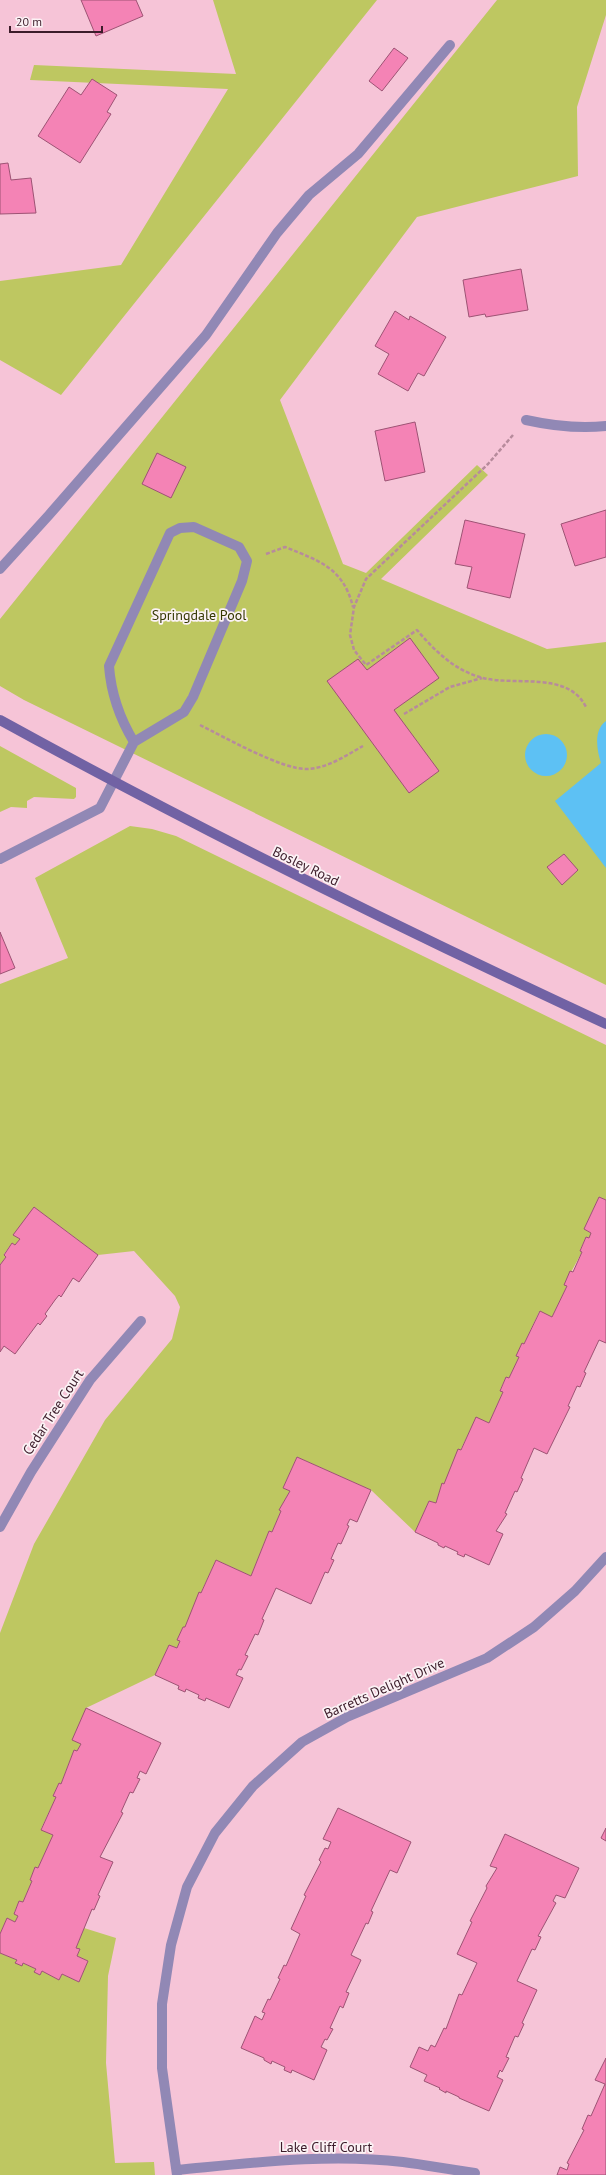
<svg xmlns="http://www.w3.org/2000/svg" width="606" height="2175" font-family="'PT Sans',sans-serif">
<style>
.green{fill:#bec761}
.water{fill:#5dc1f4}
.building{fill:#f483b5;stroke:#9d5374}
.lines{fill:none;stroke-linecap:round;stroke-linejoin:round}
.path{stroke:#b78b9c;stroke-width:2.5;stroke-dasharray:4 2;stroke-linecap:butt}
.lane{stroke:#9188b5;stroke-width:10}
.street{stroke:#9188b5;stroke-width:10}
.secondary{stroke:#7162a4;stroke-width:10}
.labels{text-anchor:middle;stroke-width:3.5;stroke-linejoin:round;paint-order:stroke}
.park-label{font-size:14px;fill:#353802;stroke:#fbf2f5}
.street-label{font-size:14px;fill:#3c1c2a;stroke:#fbf2f5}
</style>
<rect width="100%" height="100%" fill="#f6c4d7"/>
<!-- green -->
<path class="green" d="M213 0H377L61 395 0 360V281L121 265 228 89 30 80 34 65 236 74Z
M497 0H606V15L577 107 578 176 417 217 280 400 343 564 366 573 477 465 488 475 381 579 547 649 606 642V985L24 700 0 686V619Z
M0 746 76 788V797L74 799 34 797 27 801V808L11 807 0 812Z
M130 826 152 829 176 836 606 1045V1200L599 1197 584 1229 591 1233 589 1238 586 1237 580 1250 582 1252 564 1285 567 1286 552 1317 539 1312 524 1344 516 1356 519 1357 509 1378 506 1377 500 1390 503 1392 489 1423 476 1418 444 1484H442L436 1503 429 1501 415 1532 371 1490 297 1457 283 1488 290 1491 279 1510 281 1511 272 1532 269 1531 251 1576 216 1560 185 1627H183L177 1640 180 1641 177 1648 169 1645 155 1675 86 1708 81 1744 77 1751 74 1750 61 1784 59 1783 53 1796 56 1797 41 1829 53 1835 38 1868 35 1867 30 1880 32 1881 23 1902 19 1901 14 1913 18 1916 15 1922 7 1918 0 1934V1633L34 1544 105 1420 172 1339 180 1307 175 1296 134 1251 98 1255 34 1207 14 1235 20 1239 15 1245 12 1243 4 1254 6 1257 0 1265V984L68 958 35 878Z
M84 1928 116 1938 108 1976 106 2063 115 2163 154 2162 155 2175H0V1953L17 1960 16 1963 22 1966 23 1963 36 1969 35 1972 40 1975 42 1971 59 1980 62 1974 79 1982 88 1961 77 1956 80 1950 76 1948Z"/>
<!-- water -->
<path class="water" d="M606 721V868L555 801 601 763C597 751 593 730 606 721Z
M525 755a21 21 0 1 1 42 0a21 21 0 1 1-42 0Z"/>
<!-- building -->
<path class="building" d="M81 0H136L143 16 96 36Z
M394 48 408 58 382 91 369 81Z
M92 79 117 95 107 112 111 114 80 163 38 136 69 87 81 95Z
M8 163 11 180 31 178 36 213 0 214V164Z
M521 269 528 310 486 317 485 314 469 317 463 280Z
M395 311 409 320 410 316 446 337 424 376 418 373 408 391 378 374 389 354 375 346Z
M415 422 425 472 385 481 375 431Z
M157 453 186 467 171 498 142 484Z
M606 510V557L575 566 561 524Z
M465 520 525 534 510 598 467 588 472 567 455 564Z
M410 638 439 678 394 710 439 771 409 793 327 681 358 659 367 670Z
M564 854 578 870 562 885 547 867Z
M0 932 15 968 0 974Z
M599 1197 606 1200V1343L599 1340 584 1372 586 1373 580 1387 577 1386 568 1406 570 1407 547 1454 534 1448 521 1478 523 1479 517 1492 515 1491 505 1513 507 1514 496 1531 503 1534 489 1565 465 1554 464 1557 457 1554 458 1552 445 1546 444 1548 438 1545V1543L415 1532 429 1501 436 1503 442 1483 444 1484 458 1449 461 1450 476 1417 489 1423 503 1392 500 1391 506 1377 509 1378 519 1357 516 1356 522 1343 524 1344 540 1311 552 1317 567 1286 564 1285 570 1271 573 1272 582 1252 580 1251 586 1237 589 1238 591 1233 584 1229Z
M34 1207 98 1255 79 1282 73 1278 61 1297 59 1295 55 1300 45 1314 47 1316 40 1325 38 1323 15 1354 4 1346 0 1352V1265L6 1257 4 1255 12 1243 15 1245 20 1239 13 1235Z
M297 1457 371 1490 357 1522 350 1519 347 1525 349 1526 341 1544 338 1543 331 1559 334 1560 328 1573 325 1572 311 1604 276 1588 262 1619 264 1620 258 1635 255 1634 245 1655 248 1656 241 1670 239 1669 236 1675 243 1678 229 1708 206 1698 205 1701 198 1698 199 1695 186 1689 185 1692 178 1689 179 1686 155 1675 169 1645 177 1648 180 1641 177 1640 183 1627H185L199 1592 201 1593 216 1560 251 1576 269 1531 272 1532 281 1511 279 1510 290 1491 283 1488Z
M86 1708 161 1743 146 1774 140 1771 137 1778 140 1779 133 1793 130 1792 121 1812 123 1813 100 1857 113 1862 98 1895 100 1896 94 1910 92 1909 76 1948 80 1949 77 1956 88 1961 79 1982 62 1974 59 1980 42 1971 40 1975 34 1972 36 1969 23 1963 22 1966 15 1963 17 1960 0 1953V1934L7 1918 15 1922 18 1916 14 1914 19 1901 23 1902 32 1881 30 1880 35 1867 38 1868 53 1835 41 1830 56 1797 53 1796 59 1783 61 1784 74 1750 77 1751 81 1744 72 1740Z
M338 1808 411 1842 397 1873 390 1870 371 1911 373 1912 368 1924 366 1923 351 1955 361 1960 346 1992 349 1993 343 2008 340 2006 330 2028 333 2029 327 2040 325 2039 321 2047 327 2050 314 2080 292 2070 291 2073 284 2070 285 2067 272 2061 271 2064 264 2060V2058L241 2048 255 2016 262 2020 265 2013 262 2012 268 1999 270 2000 280 1979 278 1978 284 1965 286 1966 300 1934 291 1929 306 1896 304 1895 321 1862 319 1860 325 1848 328 1849 331 1842 323 1839Z
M606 1828V1841L601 1838Z
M505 1834 579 1868 565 1898 556 1895 553 1901 556 1903 538 1936 541 1937 535 1950 532 1949 517 1981 537 1990 522 2023 524 2024 518 2037 515 2036 506 2057 509 2058 502 2072 500 2070 497 2077 503 2080 489 2111 459 2098V2097L446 2091V2093L439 2089 440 2088 424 2081 427 2075 410 2067 419 2047 428 2051 431 2045 435 2047 444 2028 446 2029 459 1994 462 1995 477 1963 457 1954 472 1922 470 1921 487 1888 486 1886 497 1868 490 1866Z
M606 2058V2175H557L560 2167 567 2170 569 2164 567 2163 584 2130 582 2129 588 2115 591 2116 605 2084 595 2080Z"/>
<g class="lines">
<!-- path -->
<path class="path" d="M513 435 488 464 366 579 354 607 350 635 354 650 366 665 417 630C435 651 455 671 483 678 516 686 568 671 586 707
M266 554 285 547C319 561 343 567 353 607
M404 714 450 687 482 678
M200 725C224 737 283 770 307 769 328 768 345 756 363 746"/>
<!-- lane -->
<path class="lane" d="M0 569 49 515 206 335 277 233 309 195 358 154 450 45
M0 859 100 808 134 742 184 712 193 697 242 581 247 561 239 547 194 527 180 528 170 533 109 666C111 693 120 719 134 742"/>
<!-- street -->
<path class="street" d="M526 420C553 426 579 429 606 426
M0 1527 31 1472 90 1380 141 1321
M177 2170C251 2163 328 2153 403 2162 427 2165 451 2170 475 2173
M177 2175 162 2068V2004L171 1945 187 1887 215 1833 253 1786 302 1742 347 1717 487 1658 534 1627 575 1591 606 1557"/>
<!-- secondary -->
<path class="secondary" d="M0 720C198 829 401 929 606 1024"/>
</g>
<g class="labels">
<!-- park labels -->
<g class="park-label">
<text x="199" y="620">Springdale Pool</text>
</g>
<!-- street labels -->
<g class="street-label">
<text transform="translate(306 866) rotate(26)" y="5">Bosley Road</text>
<text transform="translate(53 1412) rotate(-57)" y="5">Cedar Tree Court</text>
<text transform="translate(384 1688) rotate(-24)" y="5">Barretts Delight Drive</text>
<text x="326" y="2152">Lake Cliff Court</text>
</g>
</g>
<!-- scale -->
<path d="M10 26v6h92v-6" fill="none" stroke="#3c1c2a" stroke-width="2"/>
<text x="16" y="26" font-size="12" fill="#3c1c2a" stroke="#fbf2f5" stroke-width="3" paint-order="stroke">20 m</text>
</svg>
